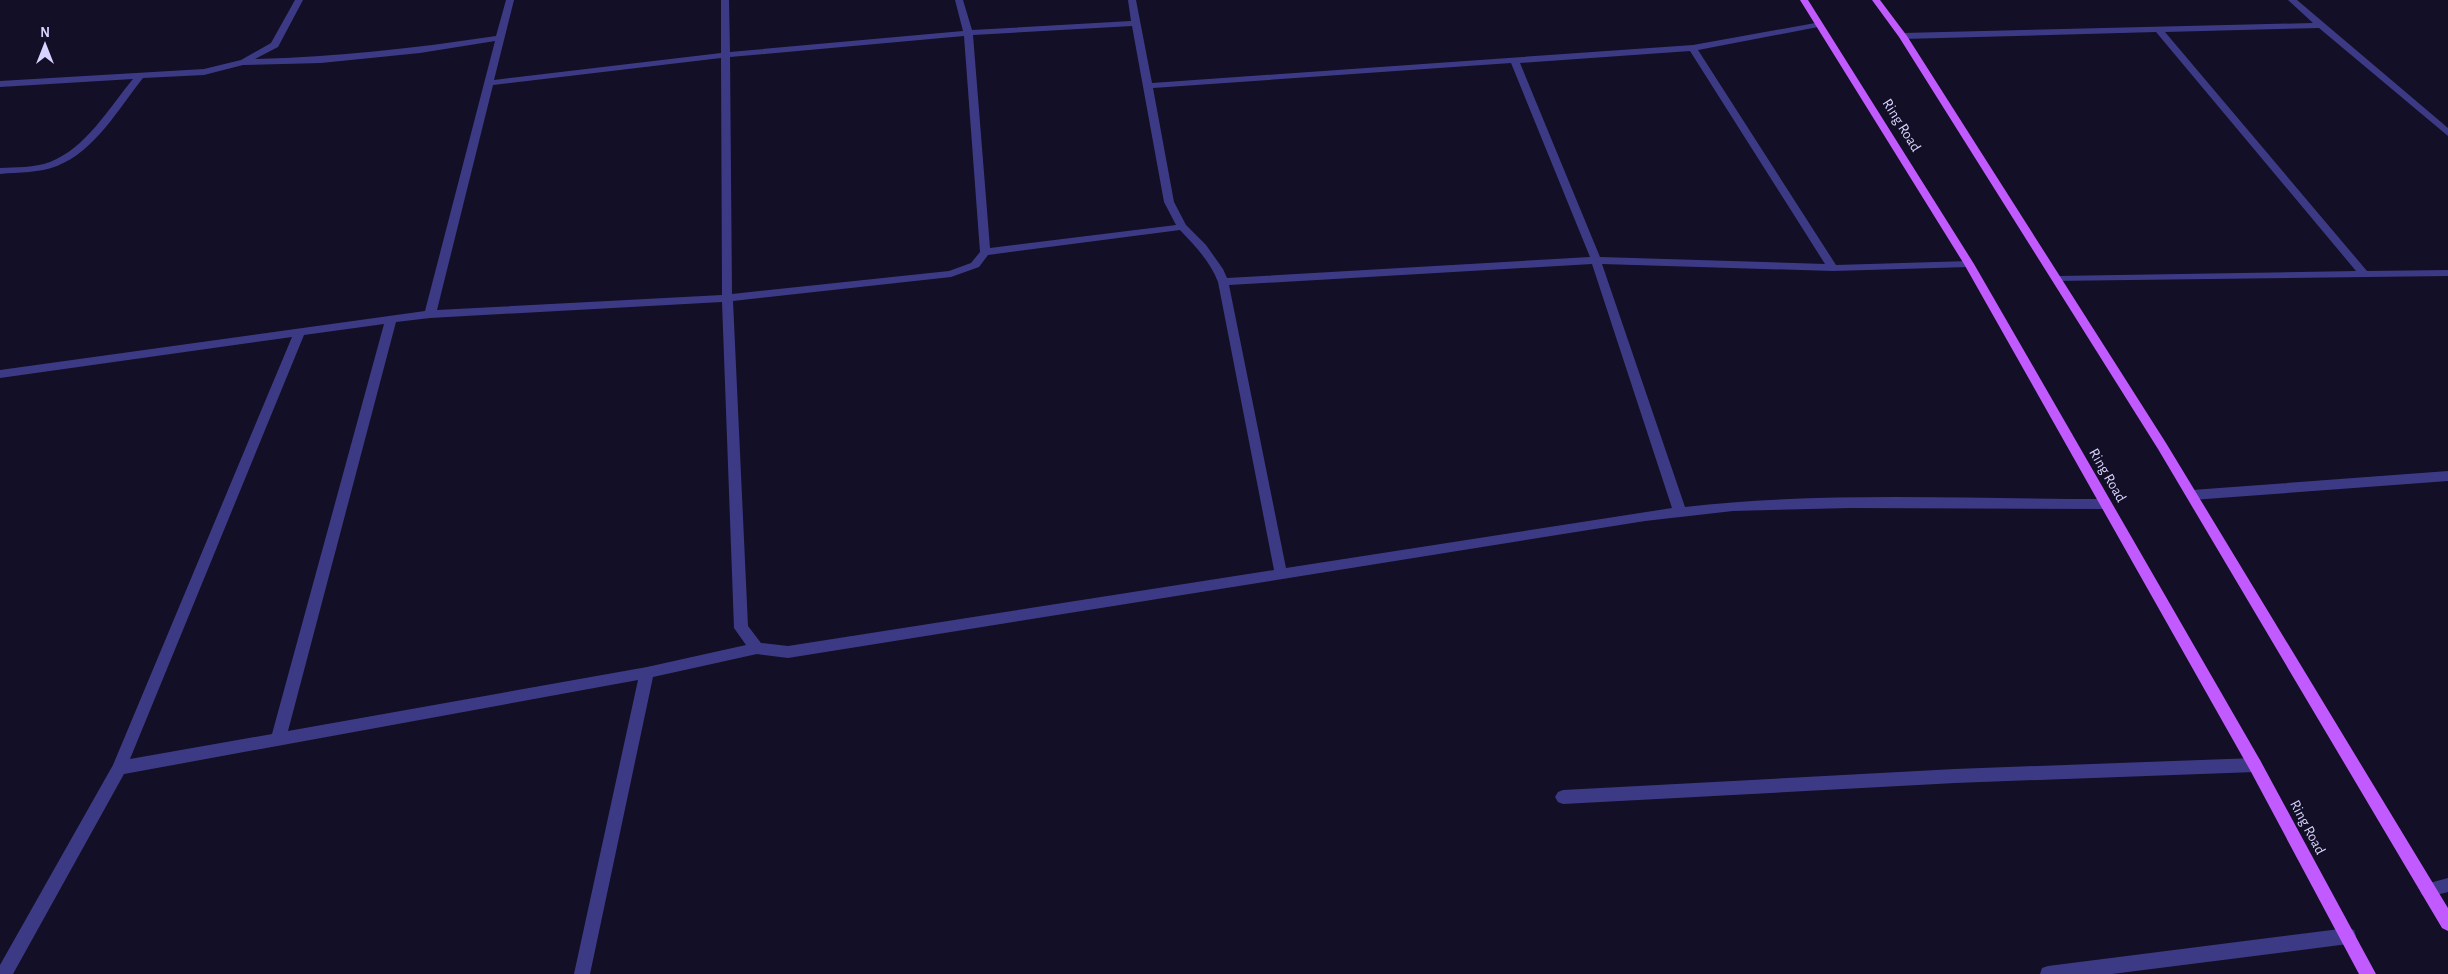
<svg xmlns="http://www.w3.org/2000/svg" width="2448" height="974" font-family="'Alegreya Sans',sans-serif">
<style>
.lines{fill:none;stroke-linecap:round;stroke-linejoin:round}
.street{fill:#3d3a85;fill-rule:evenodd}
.primary{fill:#c25bff;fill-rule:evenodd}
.labels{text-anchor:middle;stroke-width:4;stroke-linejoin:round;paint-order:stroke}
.street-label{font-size:15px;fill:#d9d4ff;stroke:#130f26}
</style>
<rect width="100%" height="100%" fill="#130f26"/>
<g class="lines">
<!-- street -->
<path class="street" d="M295 0H303L278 47 255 59C337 57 416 48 496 36L506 0H514L494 80 721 53V0H729L730 52 963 31 955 0H963L972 30 1131 21 1128 0H1136L1152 83 1693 45 1821 22V26L1818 27 1698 50 1836 265 1969 261 1974 264 1969 267 1833 271 1602 264 1685 507C1823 491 1967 499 2106 499L2110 501 2112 504 2110 507 2106 509 1850 508 1733 511 1645 521 788 658 757 654 653 677 590 974H574L638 680 124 774 13 974H0V965L113 765 292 337 0 378V370L425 311 495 41 420 53 321 63 243 65 204 75 143 78C119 108 95 151 57 166 40 173 19 172 0 174V168C16 167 34 168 50 162 86 148 109 108 133 79L0 87V81L204 69 241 60 271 43ZM1132 26 1164 202 1176 225 990 248 973 35ZM964 36 980 252 971 263 949 271 732 294 730 57ZM1690 51 1825 264 1600 257 1520 63ZM721 58 722 295 437 310 493 85ZM1511 63 1590 257 1227 278 1223 269 1206 245 1186 225 1174 202 1153 88ZM1180 230C1195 246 1210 261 1218 282L1274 570 788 646 761 643 748 626 733 301 951 277 979 267 988 255ZM1592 264 1672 508 1286 568 1229 285ZM722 302 734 628 746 645 647 667 288 731 396 322 430 318ZM384 324 272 734 130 759 304 335Z
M2288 0H2297L2448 128V136L2319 28 2165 32 2367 271 2448 270V276L2053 281 2052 279 2053 277 2057 276 2356 271 2156 32 1903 39 1899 36 1903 33 2313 23Z
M2448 471V481L2192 500 2186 495 2192 490Z
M2255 758 2260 760 2262 765 2260 770 2255 772 1955 783 1563 804 1558 802 1555 797 1558 792 1563 790 1955 769Z
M2448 878V892L2428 897 2422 895 2420 890 2422 885Z
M2348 928 2354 930 2356 936 2354 942 2348 944 2112 974H2040L2042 968 2048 966Z"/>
<!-- primary -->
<path class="primary" d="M1800 0H1808L1974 264 2260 760 2376 974H2359L2250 770 1964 264Z
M1872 0H1880L1907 36 2166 443 2448 908V931L2442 928 2158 449 1899 37Z"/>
</g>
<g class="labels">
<!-- street labels -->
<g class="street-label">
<text transform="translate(1902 125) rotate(58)" y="5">Ring Road</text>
<text transform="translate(2108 475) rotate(60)" y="5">Ring Road</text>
<text transform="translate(2308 827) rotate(62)" y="5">Ring Road</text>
</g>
</g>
<!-- north arrow -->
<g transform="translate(45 45)" stroke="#130f26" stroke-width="4" paint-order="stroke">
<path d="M0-4L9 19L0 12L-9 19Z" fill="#d9d4ff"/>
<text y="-8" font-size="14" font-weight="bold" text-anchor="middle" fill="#d9d4ff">N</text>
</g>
</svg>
